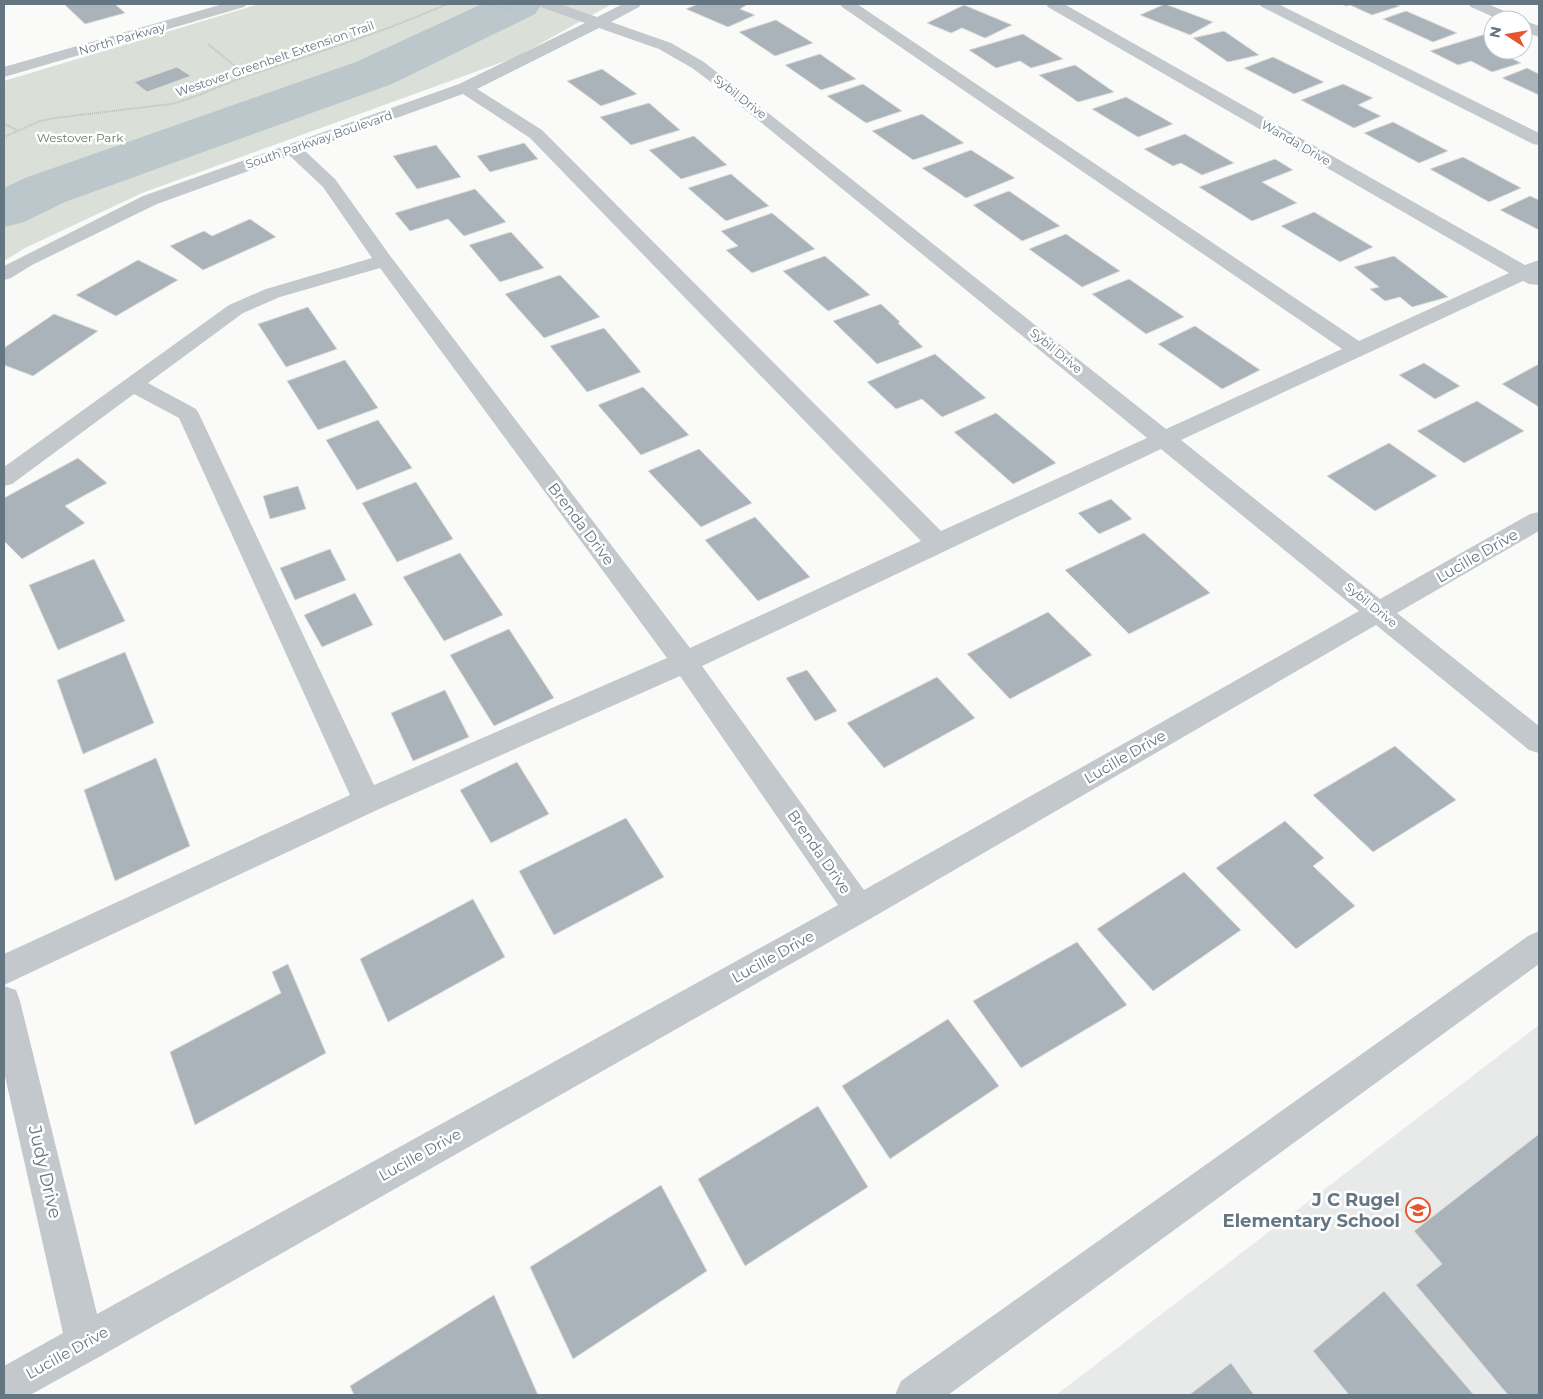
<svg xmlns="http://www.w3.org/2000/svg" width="1543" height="1399" font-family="Montserrat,sans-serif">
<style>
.built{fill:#e8e9e9}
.green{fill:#dadfd7}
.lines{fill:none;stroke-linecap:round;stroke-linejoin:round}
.river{fill:#bbc7cb;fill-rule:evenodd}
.building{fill:#aab3b9;stroke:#dcdcda}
.path{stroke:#bbbfc2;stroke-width:2;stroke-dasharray:1 1;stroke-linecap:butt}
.minor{fill:#c3c8cc;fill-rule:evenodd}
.labels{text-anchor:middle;stroke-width:5;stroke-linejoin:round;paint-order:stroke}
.far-street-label{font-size:12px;fill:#657683;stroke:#fff}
.far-park-label{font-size:12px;fill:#687a64;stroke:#fff}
.street-label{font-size:15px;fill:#657683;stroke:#fff}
.near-street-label{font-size:18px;fill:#657683;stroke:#fff}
.near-poi-label{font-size:18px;font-weight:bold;fill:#657683;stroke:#fff;text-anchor:end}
</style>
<rect width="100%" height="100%" fill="#fafaf8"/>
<!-- built -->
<path class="built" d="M1539 1025V1395H1056Z"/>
<!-- green -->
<path class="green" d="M259 4H612L516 57 142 193 25 248 4 261V81Z"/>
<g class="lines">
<!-- river -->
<path class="river" d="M482 4H542L535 14 392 84 65 202 24 222 4 227V188L25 178 356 62Z"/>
</g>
<!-- building -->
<path class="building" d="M64 4H115L125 13 85 24Z
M698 4H748L740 9 755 15 728 27 686 9Z
M1165 4 1213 22 1190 35 1140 15Z
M1341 4H1394L1400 6 1372 15 1350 5 1346 6Z
M964 5 1012 25 985 38 962 28 951 33 927 23Z
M1406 11 1457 33 1433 42 1383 19Z
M776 20 813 43 775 56 739 32Z
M1224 31 1259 55 1228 62 1193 38Z
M1023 34 1063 59 1031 68 1020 61 996 68 969 50Z
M1486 34 1493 37V46L1489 47 1521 63 1492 72 1471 61 1458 65 1430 51Z
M820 54 856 79 821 90 785 65Z
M1273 57 1324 82 1294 94 1244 68Z
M1075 65 1114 92 1078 102 1039 75Z
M177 67 191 76 147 92 134 82Z
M1527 68 1539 74V95L1502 78Z
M602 69 637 94 601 106 567 81Z
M863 84 902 111 866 123 827 96Z
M1343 84 1373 98 1358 105 1381 116 1354 128 1301 100Z
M1126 97 1173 124 1138 137 1092 109Z
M649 103 680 130 631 145 600 117Z
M922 114 964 143 913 160 872 131Z
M1393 122 1448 151 1419 163 1364 133Z
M1185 134 1234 163 1202 175 1181 163 1173 166 1144 149Z
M694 136 727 165 681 179 649 150Z
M524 143 538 159 490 172 477 156Z
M436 145 461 177 417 189 393 156Z
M971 150 1015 178 966 198 922 168Z
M1463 157 1521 188 1489 202 1430 169Z
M1275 159 1293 170 1262 182 1297 203 1252 221 1199 187Z
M731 174 769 206 726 221 688 188Z
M475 189 506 222 464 236 448 219 410 231 395 213Z
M1009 191 1060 226 1022 241 973 205Z
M1530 196 1539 200V230L1500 210Z
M1314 212 1373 247 1340 262 1281 226Z
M772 213 815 249 752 273 726 250 738 246 721 231Z
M250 219 276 237 203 270 170 246 204 231 212 236Z
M511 232 544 268 500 282 469 245Z
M1066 234 1120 271 1082 287 1029 249Z
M825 256 870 295 828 311 783 271Z
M1394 256 1448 297 1412 307 1400 297 1385 301 1370 289 1379 287 1354 267Z
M138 260 178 280 116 316 76 295Z
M560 275 600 317 544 338 505 294Z
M1129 279 1184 317 1146 334 1092 294Z
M881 304 900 322 898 323 923 347 877 364 833 321Z
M308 307 337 349 286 367 258 324Z
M54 314 98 331 33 376 4 365V348Z
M1195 326 1260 370 1222 389 1158 344Z
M604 328 641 372 587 392 550 346Z
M935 354 986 398 942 417 922 399 896 409 867 382Z
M345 360 378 408 318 430 287 381Z
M1424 363 1460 386 1435 399 1399 375Z
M1539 364V407L1502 384Z
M643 387 689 435 641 455 598 405Z
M1477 401 1524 431 1464 463 1417 431Z
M996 413 1056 463 1013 484 954 432Z
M378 420 412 468 357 490 326 440Z
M1389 443 1437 476 1375 511 1327 476Z
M699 449 752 503 701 527 648 471Z
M78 458 107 483 65 506 85 523 22 559 4 541V498Z
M416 482 453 539 397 562 362 503Z
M298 486 306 509 270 519 263 496Z
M1111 499 1132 519 1099 534 1078 513Z
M755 517 810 577 758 601 705 540Z
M1144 533 1210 593 1129 634 1065 570Z
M330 549 346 580 295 600 280 568Z
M460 553 503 615 444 641 403 577Z
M94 559 125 621 58 650 29 585Z
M355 593 373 625 322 647 304 615Z
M1048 612 1092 655 1010 699 967 654Z
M509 629 554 698 494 726 450 655Z
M125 652 154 723 83 754 57 680Z
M807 670 837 711 815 721 786 678Z
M937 677 975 718 884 768 847 723Z
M445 690 469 737 413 761 391 713Z
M1395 746 1456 800 1373 852 1313 795Z
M156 758 190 846 115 881 84 790Z
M517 762 549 814 491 843 460 790Z
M626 818 664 877 554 935 519 871Z
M1285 821 1324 858 1313 866 1355 906 1296 949 1216 868Z
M1184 872 1241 930 1153 991 1097 929Z
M473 899 505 957 388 1022 360 959Z
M1077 942 1127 1005 1021 1068 973 1001Z
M288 964 326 1053 195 1125 170 1052 281 993 272 972Z
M948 1019 999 1086 890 1159 842 1086Z
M818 1106 868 1187 745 1266 698 1179Z
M1539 1134V1395H1508L1416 1285 1442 1264 1414 1231Z
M661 1185 707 1271 573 1359 530 1267Z
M1384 1291 1474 1395H1349L1313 1351Z
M494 1295 538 1395H354L350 1386Z
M1231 1363 1254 1395H1189Z"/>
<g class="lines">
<!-- path -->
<path class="path" d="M492 4 517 13
M208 44 246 75
M4 124 17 130
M4 137 40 121 55 118 171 104C199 97 225 83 253 74 318 52 384 32 447 4"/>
<!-- minor -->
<path class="minor" d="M223 4H247L244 7 4 77V67Z
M539 4H560L597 17 623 4H641L639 7 611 22 671 43 704 62 1166 429 1342 349 842 7 840 4H857L1359 341 1509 273 1048 7 1046 4H1064L1525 265 1539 260V285L1529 284 1523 281 1181 440 1380 599 1530 514 1539 512V531L1397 613 1539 726V753L1529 750 1376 625 870 919 99 1357 30 1395H4V1366L63 1333 4 1072V986L16 990 20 1001 97 1314 838 905 680 676 377 810 4 985V954L350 795 179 418 134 394 12 484 4 486V467L229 305 266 289 372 258 323 187 290 156 157 204 32 265 11 278 4 280V266L143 196 459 84 585 23 541 7ZM599 28 659 49 692 68 719 88 1147 438 941 531 542 130 477 89ZM463 94 530 138 921 541 690 648 391 257 335 179 305 151ZM380 268 667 658 374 785 199 414 196 409 148 383 243 313 280 297ZM1161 449 1359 611 864 890 702 666Z
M1259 4H1278L1539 133V145L1533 144 1262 7Z
M1468 4H1488L1518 17 1521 20H1500L1471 7Z
M1523 20 1539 26V37L1523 31Z
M1539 931V964L948 1395H895L901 1381 1528 936Z"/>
</g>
<!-- icons -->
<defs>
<symbol id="school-ring" viewBox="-11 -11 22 22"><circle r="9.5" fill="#fff" stroke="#e4572e" stroke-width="1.5"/><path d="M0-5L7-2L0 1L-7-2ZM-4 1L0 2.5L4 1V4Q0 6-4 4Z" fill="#e4572e"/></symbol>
</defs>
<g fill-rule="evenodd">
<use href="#school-ring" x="1404" y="1196" width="28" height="28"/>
</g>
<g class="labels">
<!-- far-street labels -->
<g class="far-street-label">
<text transform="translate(122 39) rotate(-16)" y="4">North Parkway</text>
<text transform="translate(275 59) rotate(-19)" y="4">Westover Greenbelt Extension Trail</text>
<text transform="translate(740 97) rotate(38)" y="4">Sybil Drive</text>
<text transform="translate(319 140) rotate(-19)" y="4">South Parkway Boulevard</text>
<text transform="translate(1296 143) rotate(30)" y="4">Wanda Drive</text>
<text transform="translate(1056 351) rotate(39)" y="4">Sybil Drive</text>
<text transform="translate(1371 605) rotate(39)" y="4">Sybil Drive</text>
</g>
<!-- far-park labels -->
<g class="far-park-label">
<text x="80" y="142">Westover Park</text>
</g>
<!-- street labels -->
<g class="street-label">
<text transform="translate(581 524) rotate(53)" y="5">Brenda Drive</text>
<text transform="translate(1477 556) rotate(-30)" y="5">Lucille Drive</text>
<text transform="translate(1125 757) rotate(-30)" y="5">Lucille Drive</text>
<text transform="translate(819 852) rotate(55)" y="5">Brenda Drive</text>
<text transform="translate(773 957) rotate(-29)" y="5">Lucille Drive</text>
<text transform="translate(420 1155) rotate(-29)" y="5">Lucille Drive</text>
<text transform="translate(67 1353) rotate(-29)" y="5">Lucille Drive</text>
</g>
<!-- near-street labels -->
<g class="near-street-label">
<text transform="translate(45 1172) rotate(77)" y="6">Judy Drive</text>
</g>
<!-- near-poi labels -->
<g class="near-poi-label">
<text x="1400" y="1206">J C Rugel<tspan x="1400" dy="21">Elementary School</tspan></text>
</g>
</g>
<!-- border -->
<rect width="1543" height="1399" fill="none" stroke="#657683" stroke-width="10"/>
<!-- north arrow -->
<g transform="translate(1508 35) rotate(282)"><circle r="24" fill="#ffffff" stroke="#c1c8cd"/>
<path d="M0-4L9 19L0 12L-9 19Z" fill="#e4572e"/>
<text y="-8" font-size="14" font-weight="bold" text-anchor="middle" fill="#657683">N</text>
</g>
</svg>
